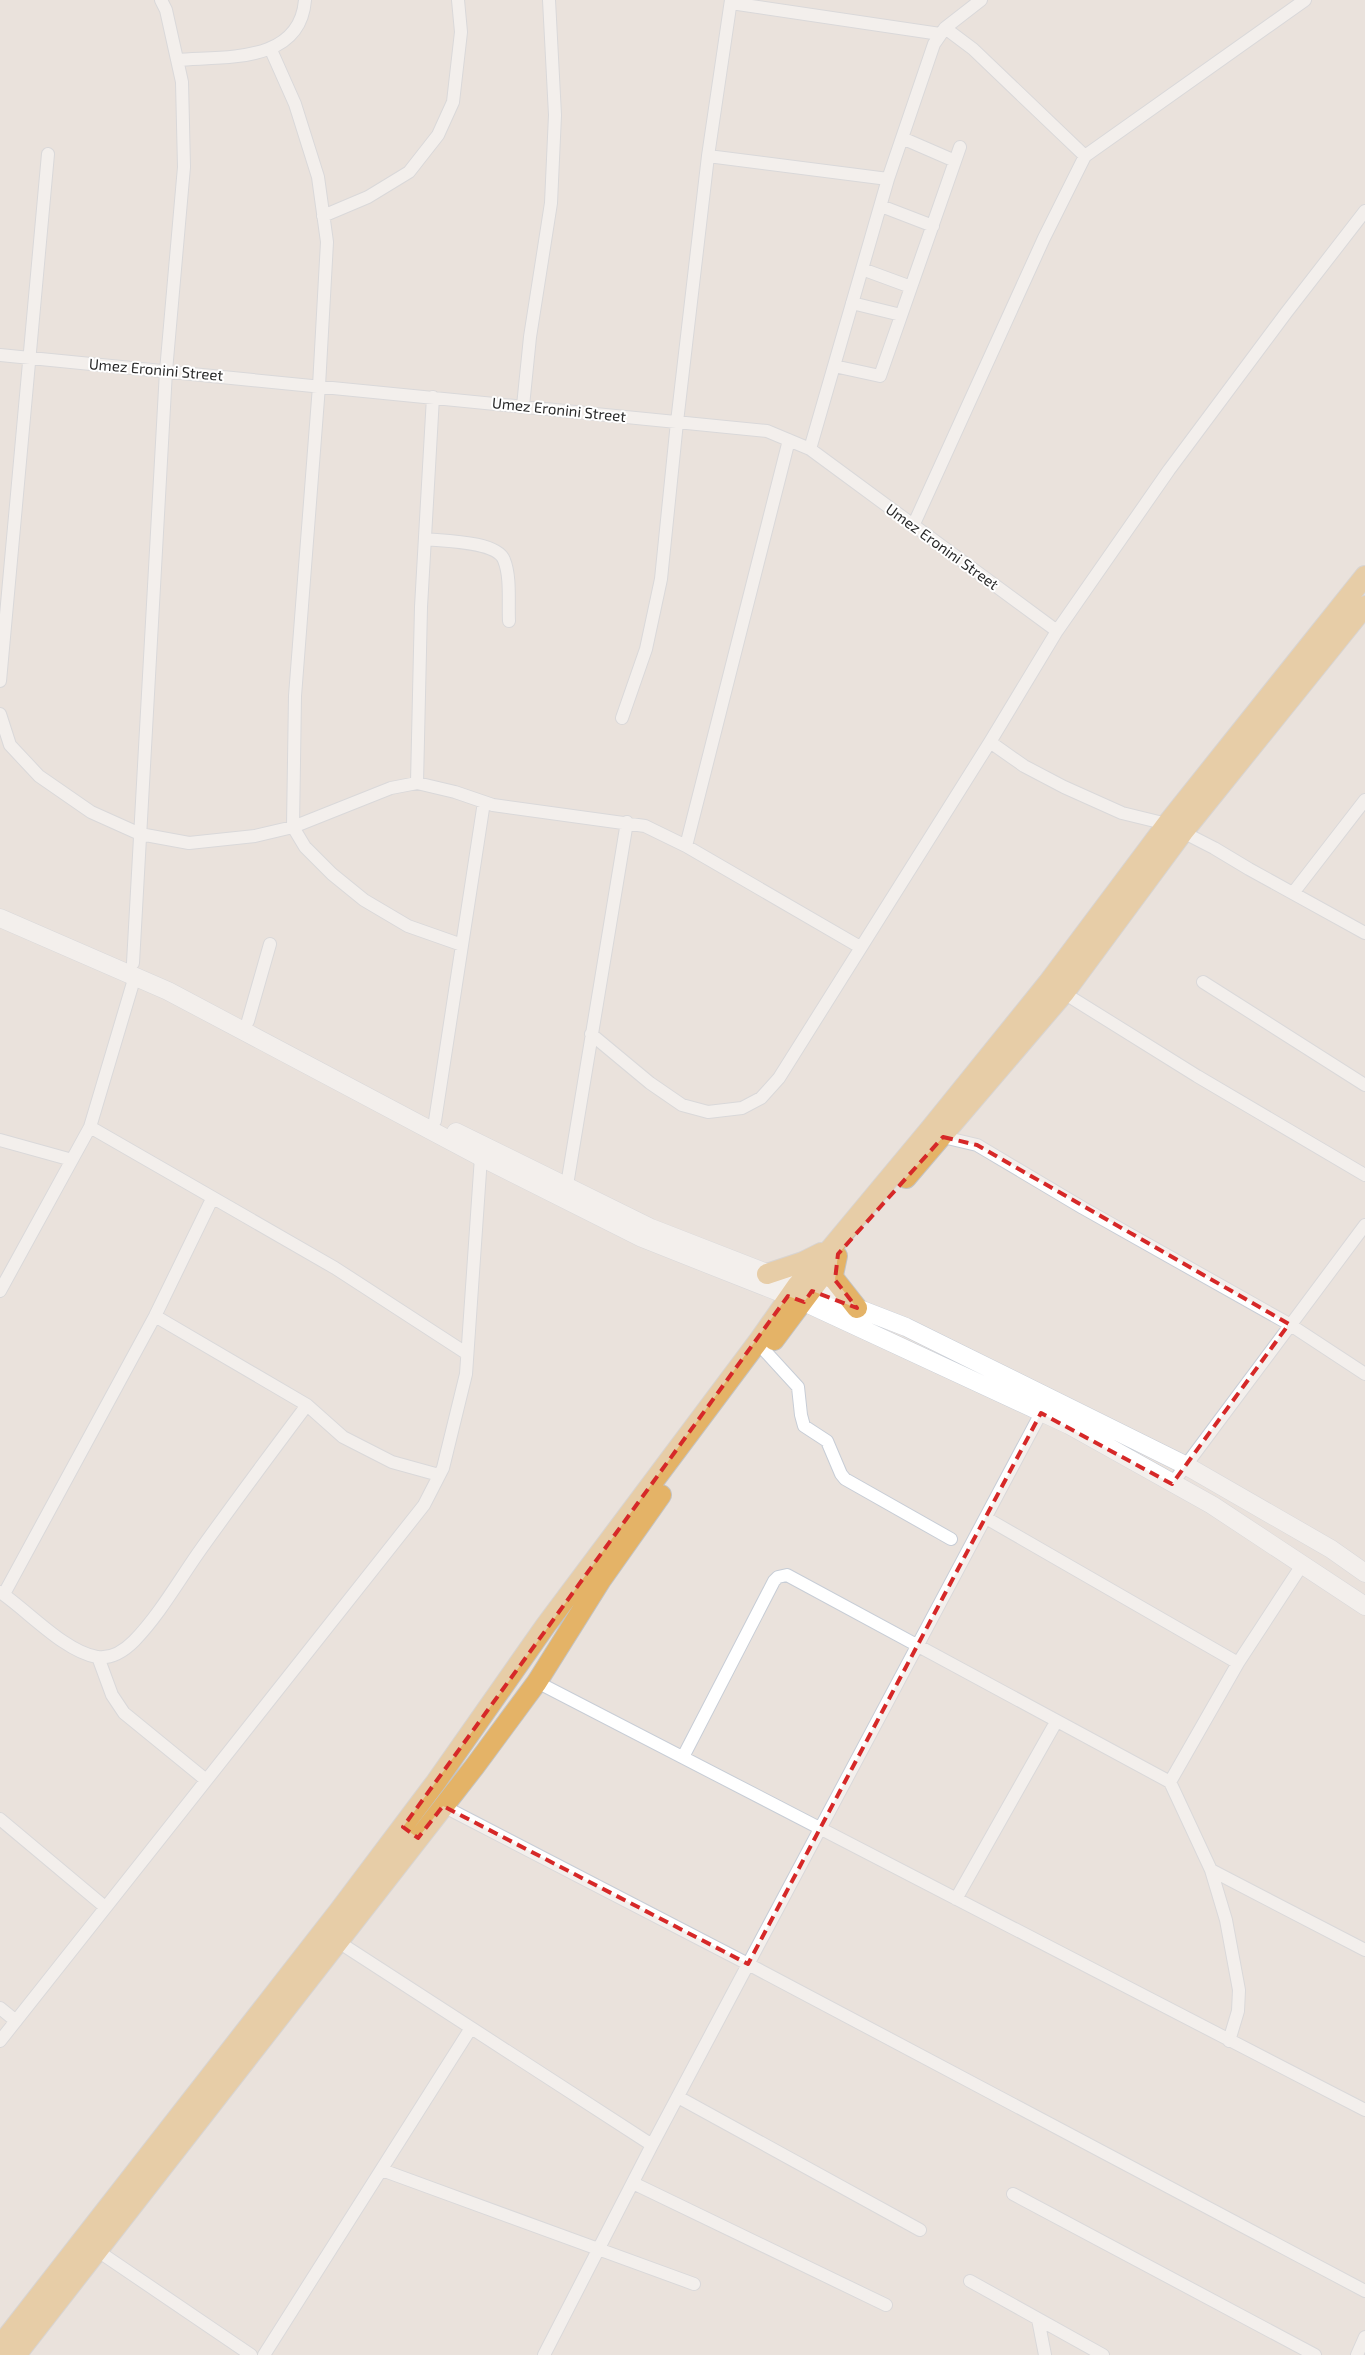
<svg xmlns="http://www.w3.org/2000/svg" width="1365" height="2355" font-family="'Exo 2',sans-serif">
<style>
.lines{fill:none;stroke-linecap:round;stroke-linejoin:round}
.street-casing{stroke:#c7cdd6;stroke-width:14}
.secondary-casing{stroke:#c7cdd6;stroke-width:19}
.primary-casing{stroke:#c3c3c3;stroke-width:22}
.street{stroke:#fff;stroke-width:12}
.secondary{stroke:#fff;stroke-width:18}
.primary{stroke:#e4b367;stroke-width:20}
.marked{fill:none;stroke:#d62828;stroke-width:4;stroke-dasharray:10 6;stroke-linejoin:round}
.labels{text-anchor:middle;stroke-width:4;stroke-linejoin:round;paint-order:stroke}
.street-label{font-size:15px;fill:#292929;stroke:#fff}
</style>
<rect width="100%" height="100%" fill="#eae2dc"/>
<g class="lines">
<defs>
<path id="street" d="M731 3 940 34
M945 28 973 49 1085 156
M271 50 295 104 318 177 327 242 319 386 295 696 293 827 305 847 332 874 364 900 408 926 462 945
M177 60C225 56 300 64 305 0
M902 138 955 161
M708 156 888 179
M881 206 933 226
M323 216 368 197 409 172 438 135 453 102 461 32 458 0
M862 269 911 287
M852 303 901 315
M0 355 767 431 810 449 1057 631
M834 366 880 376 960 147
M523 406 530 337 551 203 555 115 549 0
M810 449 888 179 934 44 945 28 981 0
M913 526 1044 238 1085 156 1305 0
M425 539C443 541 497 541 504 560 511 577 508 602 509 621
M0 681 48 154
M0 714 10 745 39 776 91 812 140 834 189 843 255 836 293 827 391 788 417 783 455 792 493 805 645 826 686 846 860 947
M622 718 646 649 661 579 677 422 708 156 731 0
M990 742 1024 766 1064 787 1122 813 1167 824 1214 848 1249 869 1365 933
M417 783 421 607 433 397
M686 846 789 440
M1293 893 1365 800
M133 963 166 371 184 167 182 82 166 10 161 0
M1203 982 1365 1085
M1059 990 1197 1076 1365 1175
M248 1021 270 944
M591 1034 650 1083 682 1105 708 1112 742 1108 761 1098 779 1078 990 742 1057 631 1169 470 1286 313 1365 211
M435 1121 484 802
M90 1127 335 1268 466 1353
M943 1137 977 1145 1083 1208 1289 1324 1365 1374
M0 1140 72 1160
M567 1185 627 822
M0 1291 90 1127 135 976
M155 1316 307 1405 343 1437 392 1462 439 1475
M765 1351 798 1387 801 1415 804 1426 827 1441 841 1474 845 1479 951 1539
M1172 1484 1365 1225
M986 1518 1238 1663
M0 1592C27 1610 65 1652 97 1657 111 1659 124 1651 134 1641 160 1614 179 1580 201 1549 236 1500 271 1453 307 1405
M4 1594 155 1316 212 1199
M98 1657 112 1695 124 1713 206 1780
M537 1682 1365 2110
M683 1757 774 1581 778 1577 787 1575 1170 1782
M443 1806 748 1964 1365 2291
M0 1819 105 1907
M1211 1870 1365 1950
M956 1899 1056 1722
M337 1941 652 2145
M0 2008 16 2021
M0 2041 424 1505 443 1468 466 1374 481 1157
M1229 2041 1238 2011 1239 1990 1226 1920 1211 1870 1170 1782 1238 1663 1302 1565
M678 2097 920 2230
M382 2170 694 2284
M633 2183 886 2305
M1013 2194 1315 2355
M92 2247 251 2355
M970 2281 1103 2355
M1038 2319 1045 2355
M264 2355 471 2028
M544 2355 652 2145 1041 1413
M1357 2355 1365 2337"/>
<path id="secondary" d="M0 918 168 991 481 1157 642 1238 804 1302 1069 1425 1212 1505 1365 1606
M456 1132 651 1228 906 1327 1185 1465 1331 1549 1365 1573"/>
<path id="primary" d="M906 1178 1064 993 1183 832 1365 606
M837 1256 833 1275 835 1280 857 1308
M767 1274 803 1262 821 1253
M774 1340 830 1265
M0 2346 339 1911 436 1782 546 1625 760 1339 797 1286 832 1247 931 1128 1048 983 1167 824 1365 576
M16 2355 475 1766 537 1682 601 1580 661 1495"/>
</defs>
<!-- street casing -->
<use href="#street" class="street-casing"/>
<!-- secondary casing -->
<use href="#secondary" class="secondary-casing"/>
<!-- primary casing -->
<use href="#primary" class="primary-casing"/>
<!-- street -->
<use href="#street" class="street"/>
<!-- secondary -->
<use href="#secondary" class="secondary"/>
<!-- primary -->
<use href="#primary" class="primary"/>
</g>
<!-- marked area -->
<path d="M0 0H1365V2355H0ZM943 1137 977 1145 1289 1324 1172 1484 1041 1413 748 1964 443 1806 418 1838 403 1827 788 1296 804 1302 812 1291 857 1308 835 1280 838 1254Z" fill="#eae2dc" fill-opacity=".55" fill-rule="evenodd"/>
<path class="marked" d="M943 1137 977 1145 1289 1324 1172 1484 1041 1413 748 1964 443 1806 418 1838 403 1827 788 1296 804 1302 812 1291 857 1308 835 1280 838 1254Z"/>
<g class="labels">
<!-- street labels -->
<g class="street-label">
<text transform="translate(156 370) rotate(5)" y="5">Umez Eronini Street</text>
<text transform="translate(559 410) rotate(6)" y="5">Umez Eronini Street</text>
<text transform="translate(942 547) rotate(36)" y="5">Umez Eronini Street</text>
</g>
</g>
</svg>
